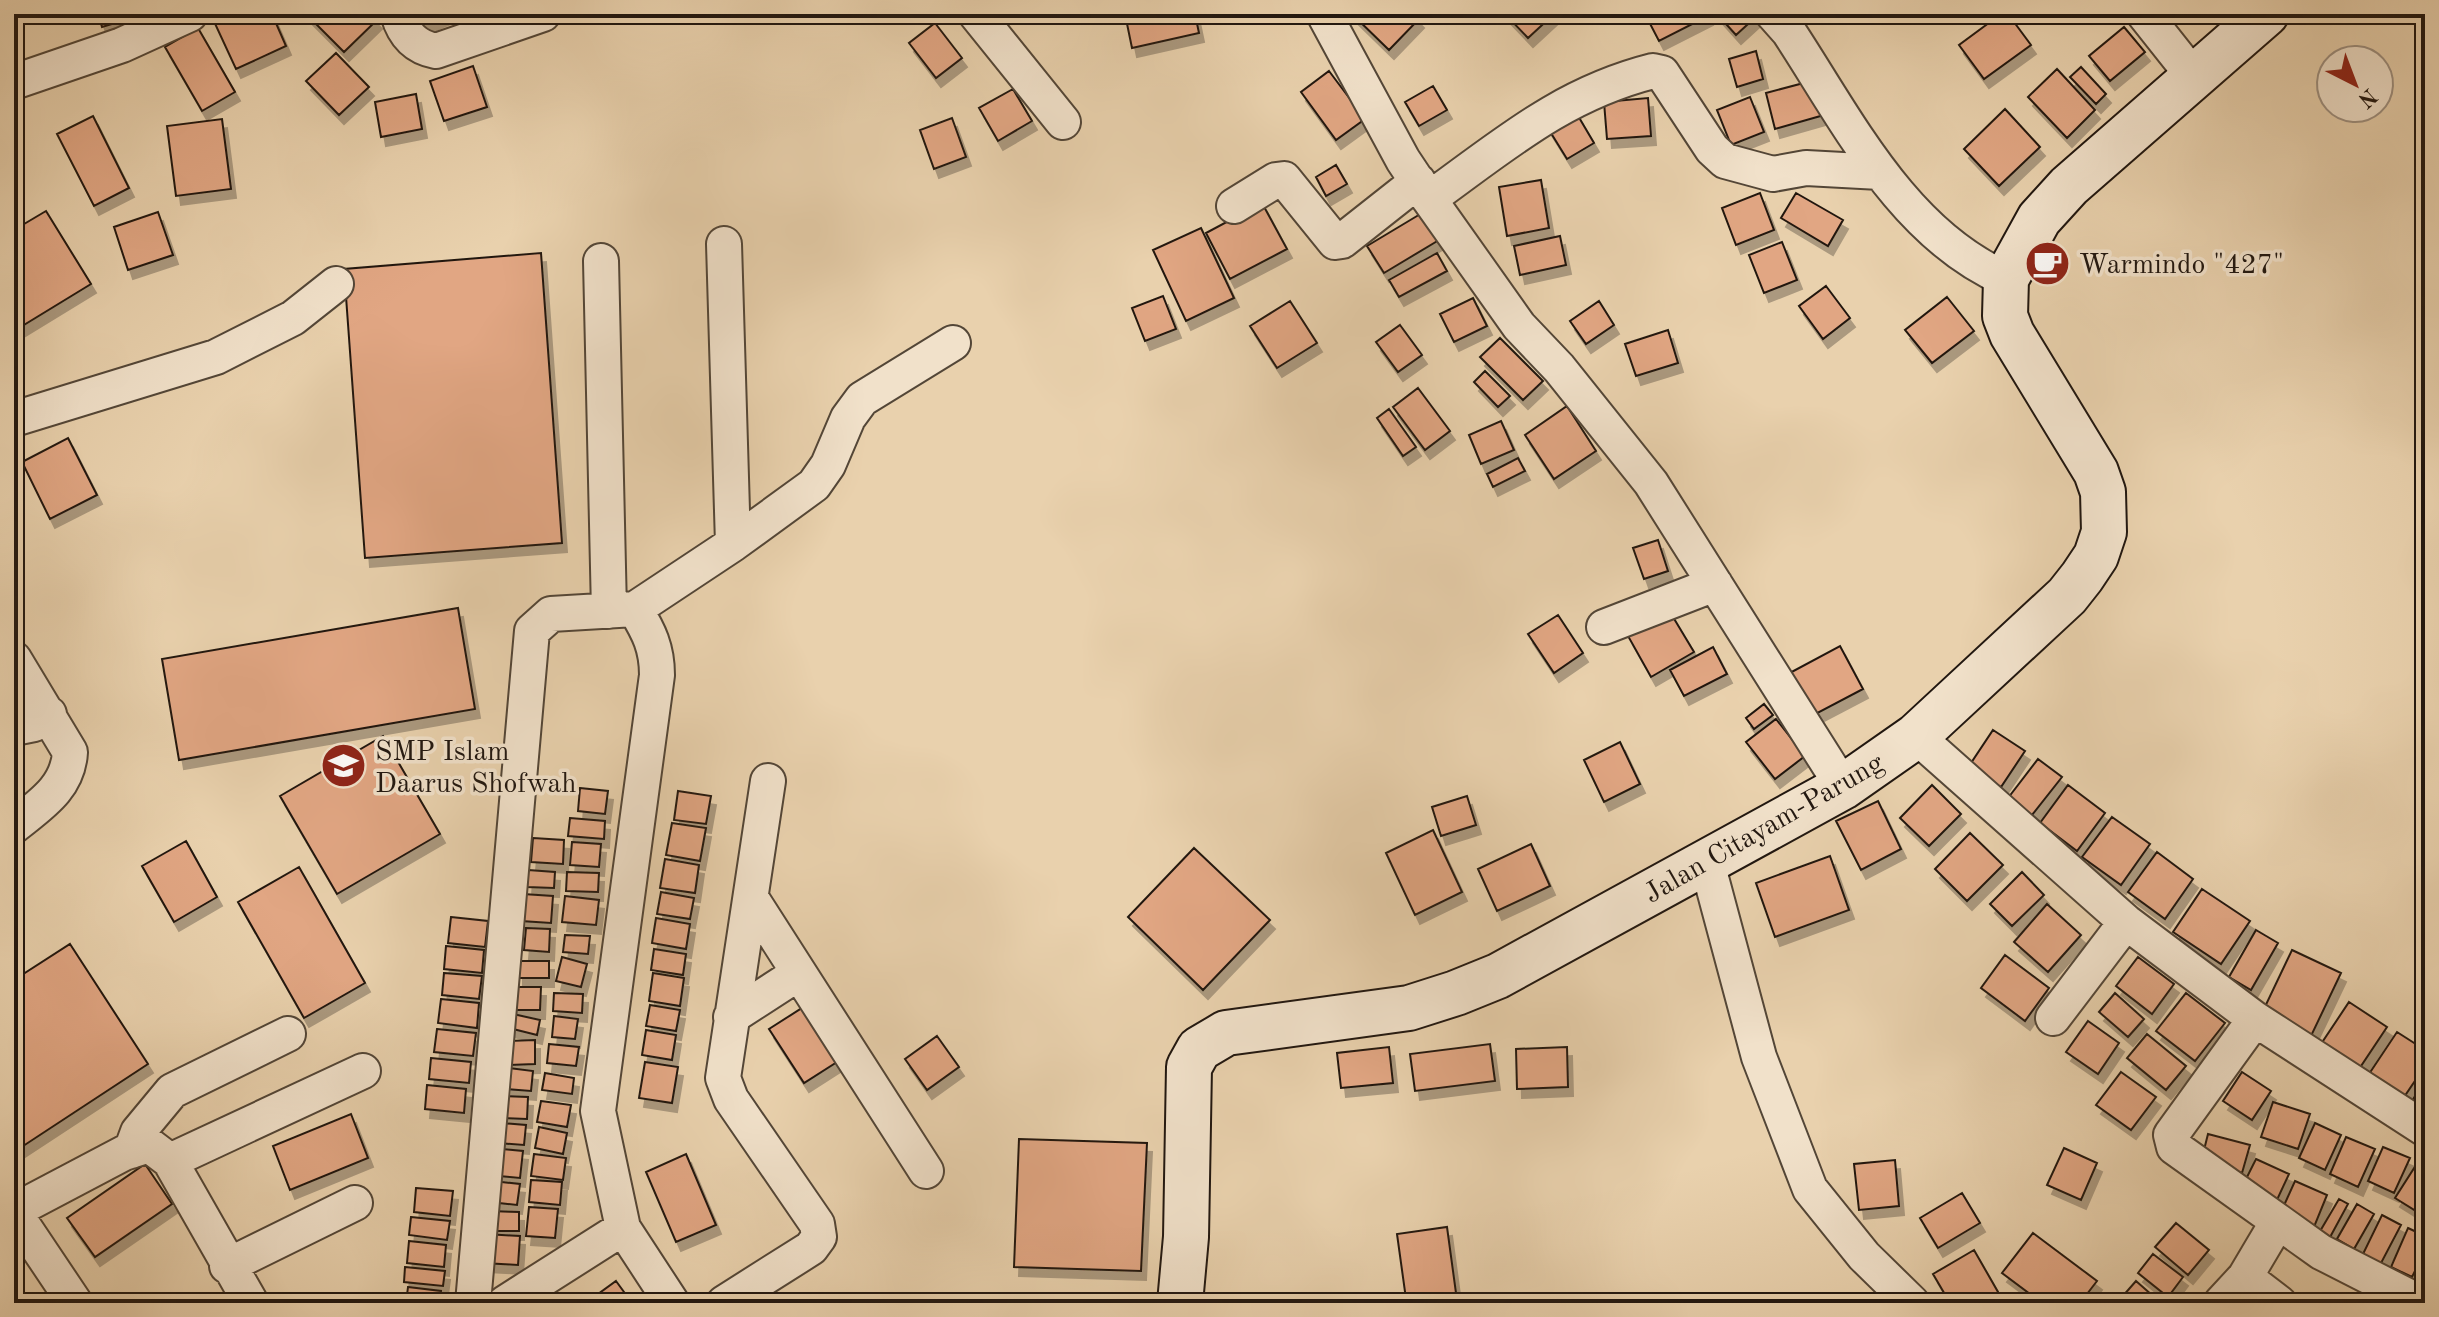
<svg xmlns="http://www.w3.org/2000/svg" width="2439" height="1317" font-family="'Old Standard TT',serif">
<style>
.building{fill:#e1a683;stroke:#211710;stroke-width:2;filter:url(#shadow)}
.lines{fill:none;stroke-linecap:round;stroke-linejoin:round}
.street-casing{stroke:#534637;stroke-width:38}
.secondary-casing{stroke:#211710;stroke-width:48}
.street{stroke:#f1e1ca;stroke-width:34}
.secondary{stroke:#f1e1ca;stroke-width:44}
.labels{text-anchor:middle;stroke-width:7;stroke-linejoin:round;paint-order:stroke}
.poi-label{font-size:28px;fill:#211710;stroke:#f1e1ca;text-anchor:start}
.street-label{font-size:28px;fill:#211710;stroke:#f1e1ca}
</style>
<defs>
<filter id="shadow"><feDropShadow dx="5" dy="9" stdDeviation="0" flood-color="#0004"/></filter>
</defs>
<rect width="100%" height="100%" fill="#e9d1ad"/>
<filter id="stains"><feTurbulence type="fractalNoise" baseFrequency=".0025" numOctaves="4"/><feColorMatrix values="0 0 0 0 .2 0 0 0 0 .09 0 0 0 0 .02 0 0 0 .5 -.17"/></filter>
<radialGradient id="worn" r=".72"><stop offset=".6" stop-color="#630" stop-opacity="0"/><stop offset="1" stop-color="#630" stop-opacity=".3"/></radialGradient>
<!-- building -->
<path class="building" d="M98 14H145L102 27Z
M272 14 286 46 236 69 211 15Z
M311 14H371L377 20 344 52 308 16Z
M409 14H448L414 28Z
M1125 14H1195L1199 33 1132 48Z
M1352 14H1414L1419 19 1389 50Z
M1505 14H1554L1528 38Z
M1645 14H1707L1708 16 1659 41Z
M1717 14H1759L1736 35Z
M2001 14H2008L2031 45 1984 79 1959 45Z
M935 23 962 58 936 78 909 43Z
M2124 27 2145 52 2110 81 2089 56Z
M198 28 235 92 202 111 165 47Z
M1756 51 1763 79 1737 87 1729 59Z
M336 53 369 87 339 115 306 81Z
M473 66 487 107 444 121 430 81Z
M2081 67 2106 94 2096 104 2070 77Z
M2057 69 2095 110 2067 138 2028 97Z
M1329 71 1365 119 1336 140 1301 92Z
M1815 80 1824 115 1775 129 1766 93Z
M1433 86 1447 110 1419 126 1405 102Z
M1013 89 1032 121 998 141 979 108Z
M416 94 422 129 381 137 375 102Z
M1750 97 1764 132 1731 145 1717 110Z
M1648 98 1651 136 1607 139 1604 102Z
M1574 109 1594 143 1567 159 1546 125Z
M2005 109 2040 147 1999 186 1964 149Z
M93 116 129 188 94 206 57 134Z
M952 118 966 157 934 169 920 130Z
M222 119 231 189 176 196 167 126Z
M1336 165 1347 184 1326 196 1316 177Z
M1541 180 1549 228 1507 236 1499 187Z
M1760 193 1774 230 1736 245 1722 208Z
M1796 193 1843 220 1828 246 1781 218Z
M1262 203 1287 249 1230 279 1206 233Z
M46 211 91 284 14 331V230Z
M158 212 173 255 128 270 114 227Z
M1422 213 1439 240 1384 273 1367 246Z
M1201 228 1234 298 1186 321 1153 250Z
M1560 236 1566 265 1520 275 1514 246Z
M1782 242 1797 280 1764 293 1749 255Z
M541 253 562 543 365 558 344 269Z
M1437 253 1447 271 1399 297 1389 280Z
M1826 286 1850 318 1823 339 1799 306Z
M1163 296 1176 329 1145 341 1132 308Z
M1947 297 1974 331 1932 363 1905 330Z
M1473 298 1487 326 1454 342 1440 314Z
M1290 301 1317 343 1277 368 1250 326Z
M1599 301 1614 325 1586 344 1570 321Z
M1400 325 1422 355 1398 372 1376 342Z
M1668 330 1678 363 1636 376 1625 344Z
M1500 338 1543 381 1523 400 1480 357Z
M1485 371 1510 396 1498 407 1474 382Z
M1418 388 1450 431 1425 450 1393 407Z
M1567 406 1596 451 1554 479 1525 435Z
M1389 409 1416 447 1403 456 1377 418Z
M1501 421 1514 450 1481 464 1469 435Z
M68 438 97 495 50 519 22 462Z
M1518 458 1525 471 1493 487 1487 474Z
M1658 540 1668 571 1644 579 1633 548Z
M458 608 475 709 179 760 162 659Z
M1670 612 1694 652 1651 677 1628 636Z
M1558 615 1583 653 1554 673 1528 634Z
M1840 646 1863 689 1808 718 1786 675Z
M1713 647 1727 674 1684 696 1670 670Z
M1764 704 1773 715 1754 729 1746 718Z
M1776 719 1805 756 1775 779 1746 742Z
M1993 730 2025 751 2001 787 1969 766Z
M383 736 440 834 337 894 280 796Z
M1620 742 1640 784 1604 802 1584 760Z
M2038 759 2062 777 2028 820 2005 802Z
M1932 785 1961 814 1929 846 1900 818Z
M2068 785 2105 813 2077 851 2040 823Z
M580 788 608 791 605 814 578 811Z
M678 791 711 796 706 824 674 820Z
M1467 796 1476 825 1441 836 1432 807Z
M1878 801 1901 849 1861 870 1836 821Z
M2112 817 2150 844 2121 885 2082 857Z
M570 818 605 821 604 839 568 836Z
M672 823 706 828 700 861 666 855Z
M1433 830 1462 892 1415 915 1386 853Z
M1970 833 2003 865 1967 901 1935 869Z
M533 838 564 840 563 864 531 862Z
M186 841 217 897 174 922 142 866Z
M572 842 601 844 599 867 570 865Z
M1531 844 1550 886 1497 911 1478 869Z
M1194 848 1270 920 1203 990 1128 917Z
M2157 852 2193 879 2165 919 2128 892Z
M1830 856 1849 910 1775 937 1756 883Z
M665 859 699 865 695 893 660 888Z
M299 867 365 983 304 1018 238 902Z
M528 870 555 872 554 888 527 887Z
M567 872 599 873 598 892 566 891Z
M2022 872 2044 895 2012 926 1990 904Z
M2202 889 2250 921 2221 964 2173 932Z
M661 892 694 898 690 919 657 914Z
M523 894 553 896 551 923 521 921Z
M565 896 599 900 596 925 562 922Z
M2047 904 2081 935 2048 972 2014 942Z
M451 917 488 921 485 947 448 943Z
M656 918 690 924 686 949 652 943Z
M526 928 550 929 549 952 524 950Z
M2256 930 2278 943 2251 990 2229 977Z
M565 935 590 936 588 954 563 952Z
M70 944 148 1064 14 1152V980Z
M446 946 484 950 482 973 444 969Z
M654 949 686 954 683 975 651 970Z
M2292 950 2341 973 2311 1036 2262 1013Z
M2005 955 2049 988 2025 1021 1981 988Z
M562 957 587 964 581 987 556 981Z
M2138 957 2174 984 2152 1014 2116 986Z
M518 961H549V978H518Z
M444 973 482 976 479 999 442 995Z
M653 973 684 978 680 1006 649 1001Z
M512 987H541L540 1010H512Z
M554 993 583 994 582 1013 553 1011Z
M2115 993 2144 1019 2128 1037 2099 1012Z
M2186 993 2225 1023 2195 1061 2156 1031Z
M441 999 479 1003 477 1028 438 1023Z
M2349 1002 2387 1027 2357 1072 2319 1047Z
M650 1005 680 1010 676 1031 646 1026Z
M802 1008 837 1062 804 1083 769 1029Z
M513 1014 540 1020 537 1035 509 1028Z
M554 1016 578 1019 575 1039 552 1037Z
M2088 1021 2119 1043 2098 1074 2066 1052Z
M437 1029 476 1033 473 1056 434 1052Z
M646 1030 676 1035 672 1060 642 1055Z
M2397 1032 2425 1050V1066L2402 1100 2367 1077Z
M2147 1034 2186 1066 2166 1090 2127 1058Z
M937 1036 959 1067 927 1090 905 1059Z
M535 1040V1064L509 1065 508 1041Z
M549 1044 579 1047 576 1066 547 1063Z
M1490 1044 1495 1081 1415 1091 1410 1054Z
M1389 1047 1393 1083 1341 1088 1337 1053Z
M1567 1047 1568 1087 1517 1089 1516 1049Z
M431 1058 471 1062 469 1083 429 1079Z
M645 1062 678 1067 672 1103 639 1098Z
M509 1068 533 1071 531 1091 506 1089Z
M2121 1072 2156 1097 2131 1130 2096 1105Z
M2242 1072 2271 1091 2252 1120 2223 1101Z
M545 1073 574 1078 572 1094 542 1090Z
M2425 1080V1116L2409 1106Z
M427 1085 466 1089 464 1113 425 1109Z
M502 1096 528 1097 527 1119 500 1118Z
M541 1101 571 1105 567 1127 537 1122Z
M2273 1102 2310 1114 2298 1149 2261 1137Z
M351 1114 368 1158 290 1190 273 1146Z
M501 1123 526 1125 524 1145 499 1143Z
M2315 1123 2341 1135 2325 1170 2299 1158Z
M539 1127 567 1133 563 1154 535 1148Z
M2208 1134 2250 1145 2242 1173 2201 1162Z
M2346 1137 2375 1149 2358 1187 2330 1174Z
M1019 1139 1147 1143 1141 1271 1014 1267Z
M2383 1147 2410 1158 2394 1193 2368 1181Z
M491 1148 523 1151 520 1178 488 1175Z
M2064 1148 2097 1163 2081 1200 2047 1185Z
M534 1154 566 1158 563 1180 531 1176Z
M686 1154 716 1225 676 1242 646 1172Z
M2256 1159 2289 1174 2276 1202 2242 1187Z
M1895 1160 1899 1206 1859 1210 1854 1164Z
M2418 1162 2425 1167V1196L2416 1211 2395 1198Z
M145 1164 172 1204 95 1257 67 1218Z
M531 1180 562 1182 560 1205 529 1202Z
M493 1181 520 1184 517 1205 490 1202Z
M2295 1181 2327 1195 2314 1227 2281 1212Z
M416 1188 453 1191 450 1216 414 1212Z
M1962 1193 1980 1223 1938 1248 1920 1218Z
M2339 1199 2348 1204 2329 1239 2319 1233Z
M2357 1204 2374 1214 2354 1249 2337 1239Z
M529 1207 558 1209 555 1238 526 1236Z
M490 1211 519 1212V1231H490Z
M2382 1215 2401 1225 2380 1265 2362 1256Z
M411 1217 450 1221 447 1240 409 1235Z
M2176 1223 2209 1250 2188 1275 2155 1247Z
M1447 1227 1456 1293 1406 1299 1397 1234Z
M2408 1228 2425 1236V1251L2412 1277 2391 1267Z
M2033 1233 2097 1281 2080 1303H2042L2002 1273Z
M485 1234 520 1236 518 1265 483 1263Z
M409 1241 446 1245 444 1267 407 1263Z
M1974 1250 1998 1292 1979 1303H1950L1933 1274Z
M2153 1254 2183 1277 2168 1297 2138 1273Z
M405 1267 445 1271 443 1286 404 1282Z
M616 1281 632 1303H599L594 1297Z
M2136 1281 2161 1303H2128L2122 1297Z
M408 1287 441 1291 440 1303H406Z"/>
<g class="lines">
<defs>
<path id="street" d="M398 14C404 35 415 47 436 51L543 14
M976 14 1063 122
M1324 14 1403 160 1429 199 1519 326 1559 368 1651 483 1843 787
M1773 14 1789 32C1848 122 1903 234 2006 279
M2144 14 2194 77
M14 82 122 45 190 14
M1429 199C1504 145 1562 94 1653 71L1662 73 1712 149 1725 161 1773 174 1806 168 1880 172
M1234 206 1276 180 1284 179 1335 242 1342 241 1418 181
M724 244 733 544
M601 261 609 611
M14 419 216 357 293 318 336 284
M635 609C649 632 657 648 657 675L598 1111 623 1228 672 1303
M1604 627 1715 584
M14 659 70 752C68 788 40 805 14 826
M14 728 34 724 49 714
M1916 736 2126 922 2255 1019 2425 1129
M1707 863 1759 1057 1810 1189 1864 1256 1912 1303
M751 898 926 1171
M731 1017 799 973
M2053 1018 2126 922
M2255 1019 2171 1135 2174 1147 2321 1252 2421 1303
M131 1151 138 1132 172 1091 288 1034
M170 1161 363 1071
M14 1211 124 1153 149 1145 170 1161 251 1303
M14 1212 75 1303
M227 1266 355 1203
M2245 1277 2279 1303
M473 1303 532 631 551 614 635 609 733 544 814 485 828 465 848 418 862 399 953 343
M505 1303 623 1228
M724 1303 811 1248 819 1237 817 1224 731 1099 723 1078 768 781
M2221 1303 2245 1277 2277 1223"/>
<path id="secondary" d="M1180 1303 1186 1237 1189 1067 1199 1049 1226 1033 1409 1008 1456 993 1498 976 1843 787 1916 736 2067 596 2082 577 2096 556 2104 532 2103 492 2096 472 2012 334 2005 316 2006 279 2039 219 2069 186 2266 14"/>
</defs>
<!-- street casing -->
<use href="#street" class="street-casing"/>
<!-- secondary casing -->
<use href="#secondary" class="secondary-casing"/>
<!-- street -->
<use href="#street" class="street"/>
<!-- secondary -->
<use href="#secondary" class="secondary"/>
</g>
<!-- icons -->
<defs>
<symbol id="cafe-disc" viewBox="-11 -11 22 22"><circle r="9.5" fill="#8f2418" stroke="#f1e1ca"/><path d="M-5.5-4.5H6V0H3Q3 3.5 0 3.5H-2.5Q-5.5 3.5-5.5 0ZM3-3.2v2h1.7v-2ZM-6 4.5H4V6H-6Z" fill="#fff"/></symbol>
<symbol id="school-disc" viewBox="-11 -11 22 22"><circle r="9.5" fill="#8f2418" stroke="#f1e1ca"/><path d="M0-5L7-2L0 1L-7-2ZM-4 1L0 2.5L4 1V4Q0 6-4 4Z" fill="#fff"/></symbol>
</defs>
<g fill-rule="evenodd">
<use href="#cafe-disc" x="2022" y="238" width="51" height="51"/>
<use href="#school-disc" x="318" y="740" width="51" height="51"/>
</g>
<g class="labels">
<!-- poi labels -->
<g class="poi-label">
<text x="2079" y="273">Warmindo "427"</text>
<text x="375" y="760">SMP Islam<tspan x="375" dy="32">Daarus Shofwah</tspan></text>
</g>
<!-- street labels -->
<g class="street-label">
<text transform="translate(1763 827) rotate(-30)" y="10">Jalan Citayam-Parung</text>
</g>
</g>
<!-- margin -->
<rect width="2439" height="1317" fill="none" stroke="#e9d1ad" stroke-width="48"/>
<rect x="16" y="16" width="2407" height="1285" fill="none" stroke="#211710" stroke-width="4"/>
<rect x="24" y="24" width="2391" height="1269" fill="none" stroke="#211710" stroke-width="2"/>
<!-- north arrow -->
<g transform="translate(2355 84) rotate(138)"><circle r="38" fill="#f1e1ca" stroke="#9e9080" stroke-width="2"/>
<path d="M0-6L14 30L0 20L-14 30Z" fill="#8f2418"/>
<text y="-12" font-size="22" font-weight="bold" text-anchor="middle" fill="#211710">N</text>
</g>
<rect width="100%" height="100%" filter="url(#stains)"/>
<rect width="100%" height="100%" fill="url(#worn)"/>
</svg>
